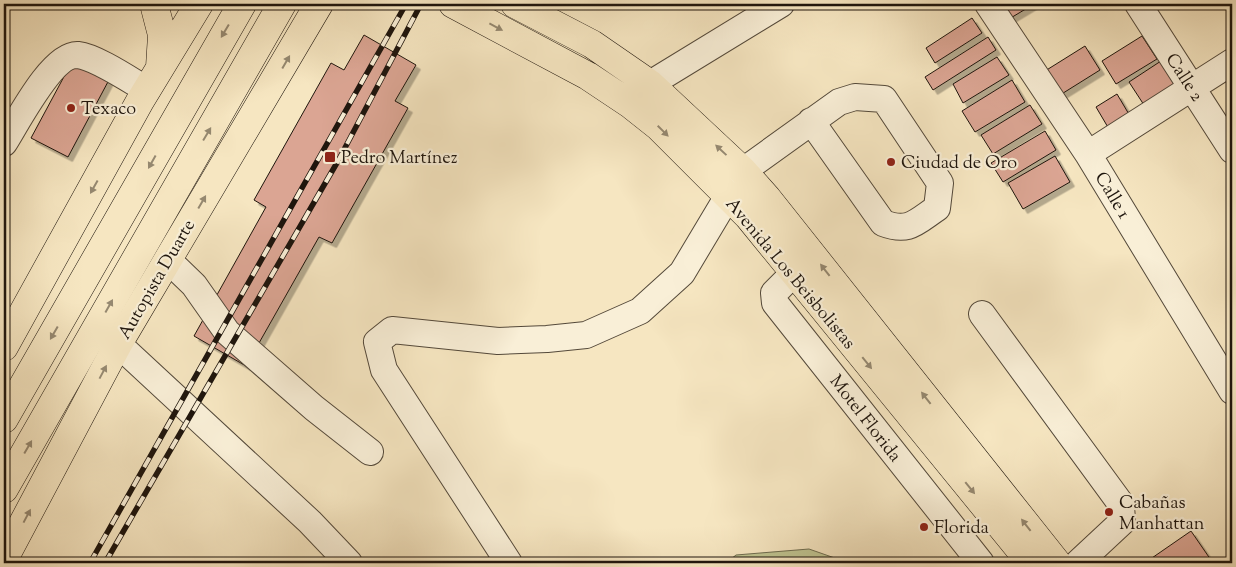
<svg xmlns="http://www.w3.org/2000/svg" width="1236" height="567" font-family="'Sorts Mill Goudy',serif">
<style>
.green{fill:#bfc491;stroke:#6e6c4f}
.building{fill:#dba593;stroke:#1e150d;filter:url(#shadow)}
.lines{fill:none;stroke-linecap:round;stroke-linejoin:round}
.minor-casing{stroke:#54493a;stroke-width:28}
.major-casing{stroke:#1e150d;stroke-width:29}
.highway-casing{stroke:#1e150d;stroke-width:29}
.minor{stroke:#f9efd7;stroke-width:26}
.major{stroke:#f6e6c1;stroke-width:28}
.highway{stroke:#f6e6c1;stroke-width:28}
.rail-casing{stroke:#1e150d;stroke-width:5.5}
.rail{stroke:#f9efd7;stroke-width:4;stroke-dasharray:11;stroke-linecap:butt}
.oneway{fill:#958870}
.poi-dot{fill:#8f2418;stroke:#f9efd7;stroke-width:2}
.labels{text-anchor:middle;stroke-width:4.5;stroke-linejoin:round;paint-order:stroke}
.street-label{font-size:18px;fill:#1e150d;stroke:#f9efd7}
.poi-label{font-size:18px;fill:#1e150d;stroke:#f9efd7;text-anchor:start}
</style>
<defs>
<filter id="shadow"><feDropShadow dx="4.5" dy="4.5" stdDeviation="0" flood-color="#0004"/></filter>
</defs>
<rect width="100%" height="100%" fill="#f6e6c1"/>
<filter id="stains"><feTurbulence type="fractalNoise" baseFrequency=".004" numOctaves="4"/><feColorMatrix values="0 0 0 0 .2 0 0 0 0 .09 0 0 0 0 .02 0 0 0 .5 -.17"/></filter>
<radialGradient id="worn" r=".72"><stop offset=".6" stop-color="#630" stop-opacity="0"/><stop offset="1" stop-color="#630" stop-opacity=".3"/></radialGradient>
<!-- green -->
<path class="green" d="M809 549 849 563H726L736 555Z"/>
<!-- building -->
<path class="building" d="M1000 4H1034L1009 19Z
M972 18 982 33 935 63 926 48Z
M364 35 416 65 395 101 408 108 332 243 319 237 246 366 194 336 266 207 254 200 331 63 344 70Z
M1142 36 1157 59 1116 84 1102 61Z
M988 37 996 50 933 90 925 77Z
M1085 46 1100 70 1060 95 1045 71Z
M997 57 1009 75 963 103 953 84Z
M74 58 110 78 68 157 31 138Z
M1161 61 1176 84 1144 105 1129 82Z
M1012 80 1025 102 975 132 962 111Z
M1117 94 1130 116 1109 129 1096 107Z
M1030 105 1042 124 993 154 981 135Z
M1045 131 1056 150 1003 182 991 163Z
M1055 156 1070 182 1023 209 1008 183Z
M1191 531 1213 563H1151L1149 560Z"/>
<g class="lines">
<defs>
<path id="minor" d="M988 4 1088 154 1232 391
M1138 4 1232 150
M630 104 650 84 781 4
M4 143C17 123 52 53 78 55 96 57 130 80 147 90
M1088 154 1232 62
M168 260 194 285 227 332 314 408 370 452
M794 273 774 293 775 303 981 563
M982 314 1121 504 1122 522 1078 563
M118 344 310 522 349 563
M509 563 384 370 377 342 392 330 498 341 547 339 586 335 640 311 682 273 743 171 839 102 855 97 884 99 940 183 937 208C916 222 909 233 883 223L811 121"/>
<path id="major" d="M154 4 162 35 160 67
M453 4 588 76 630 104 659 127 748 216 1031 563
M515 4 592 44 650 84 743 171 767 198 1057 563
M4 347 140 101 199 4
M4 559 118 344 319 4"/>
<path id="highway" d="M4 419 242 4
M4 489 282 4"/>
</defs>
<!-- minor casing -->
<use href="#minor" class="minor-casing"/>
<!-- major casing -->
<use href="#major" class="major-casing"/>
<!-- highway casing -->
<use href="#highway" class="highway-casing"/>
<!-- minor -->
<use href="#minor" class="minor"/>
<!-- major -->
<use href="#major" class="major"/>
<!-- highway -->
<use href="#highway" class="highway"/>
<defs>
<path id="rail" d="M90 563 406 4
M105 563 338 161 421 4"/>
</defs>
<!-- rail casing -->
<use href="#rail" class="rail-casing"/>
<!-- rail -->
<use href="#rail" class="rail"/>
</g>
<!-- one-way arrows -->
<defs><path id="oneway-solid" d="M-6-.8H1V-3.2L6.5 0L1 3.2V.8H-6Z" transform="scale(1.25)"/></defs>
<g class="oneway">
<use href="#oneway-solid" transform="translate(496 27) rotate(28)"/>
<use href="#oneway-solid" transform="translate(225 31) rotate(121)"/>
<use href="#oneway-solid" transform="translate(286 62) rotate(-60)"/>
<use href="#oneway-solid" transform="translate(663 131) rotate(45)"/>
<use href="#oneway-solid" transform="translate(207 134) rotate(-59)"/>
<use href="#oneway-solid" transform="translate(721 150) rotate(-137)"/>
<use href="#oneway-solid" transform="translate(152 162) rotate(119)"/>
<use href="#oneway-solid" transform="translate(94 187) rotate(119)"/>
<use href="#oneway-solid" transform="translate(202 202) rotate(-60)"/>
<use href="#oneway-solid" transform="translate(825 270) rotate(-128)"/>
<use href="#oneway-solid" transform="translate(109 306) rotate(-61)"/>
<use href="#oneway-solid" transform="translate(54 333) rotate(120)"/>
<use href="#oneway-solid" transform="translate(867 363) rotate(51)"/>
<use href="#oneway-solid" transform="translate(103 372) rotate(-62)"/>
<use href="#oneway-solid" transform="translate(926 398) rotate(-128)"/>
<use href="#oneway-solid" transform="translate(28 447) rotate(-60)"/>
<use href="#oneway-solid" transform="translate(970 488) rotate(51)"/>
<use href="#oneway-solid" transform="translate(27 516) rotate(-62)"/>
<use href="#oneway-solid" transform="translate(1026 525) rotate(-128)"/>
</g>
<!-- markers -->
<g class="poi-dot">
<circle cx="71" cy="108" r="5"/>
<rect x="324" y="151" width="12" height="12" rx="2.5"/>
<circle cx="891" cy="162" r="5"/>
<circle cx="1109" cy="512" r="5"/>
<circle cx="924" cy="527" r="5"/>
</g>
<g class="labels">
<!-- street labels -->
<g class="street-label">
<text transform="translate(1185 77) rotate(57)" y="6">Calle 2</text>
<text transform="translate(1113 195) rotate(59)" y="6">Calle 1</text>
<text transform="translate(791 273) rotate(50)" y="6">Avenida Los Beisbolistas</text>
<text transform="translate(156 279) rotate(-60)" y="6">Autopista Duarte</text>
<text transform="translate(866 418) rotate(52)" y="6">Motel Florida</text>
</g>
<!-- poi labels -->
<g class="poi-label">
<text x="81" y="114">Texaco</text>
<text x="341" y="163">Pedro Martínez</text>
<text x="901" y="168">Ciudad de Oro</text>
<text x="1119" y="508">Cabañas<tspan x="1119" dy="21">Manhattan</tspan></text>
<text x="934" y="533">Florida</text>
</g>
</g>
<!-- margin -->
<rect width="1236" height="567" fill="none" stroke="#f6e6c1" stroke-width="20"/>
<rect x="5" y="5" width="1226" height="557" fill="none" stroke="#1e150d" stroke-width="2.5"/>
<rect x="10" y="10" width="1216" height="547" fill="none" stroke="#1e150d"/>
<rect width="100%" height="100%" filter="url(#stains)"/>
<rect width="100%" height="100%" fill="url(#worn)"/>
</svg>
